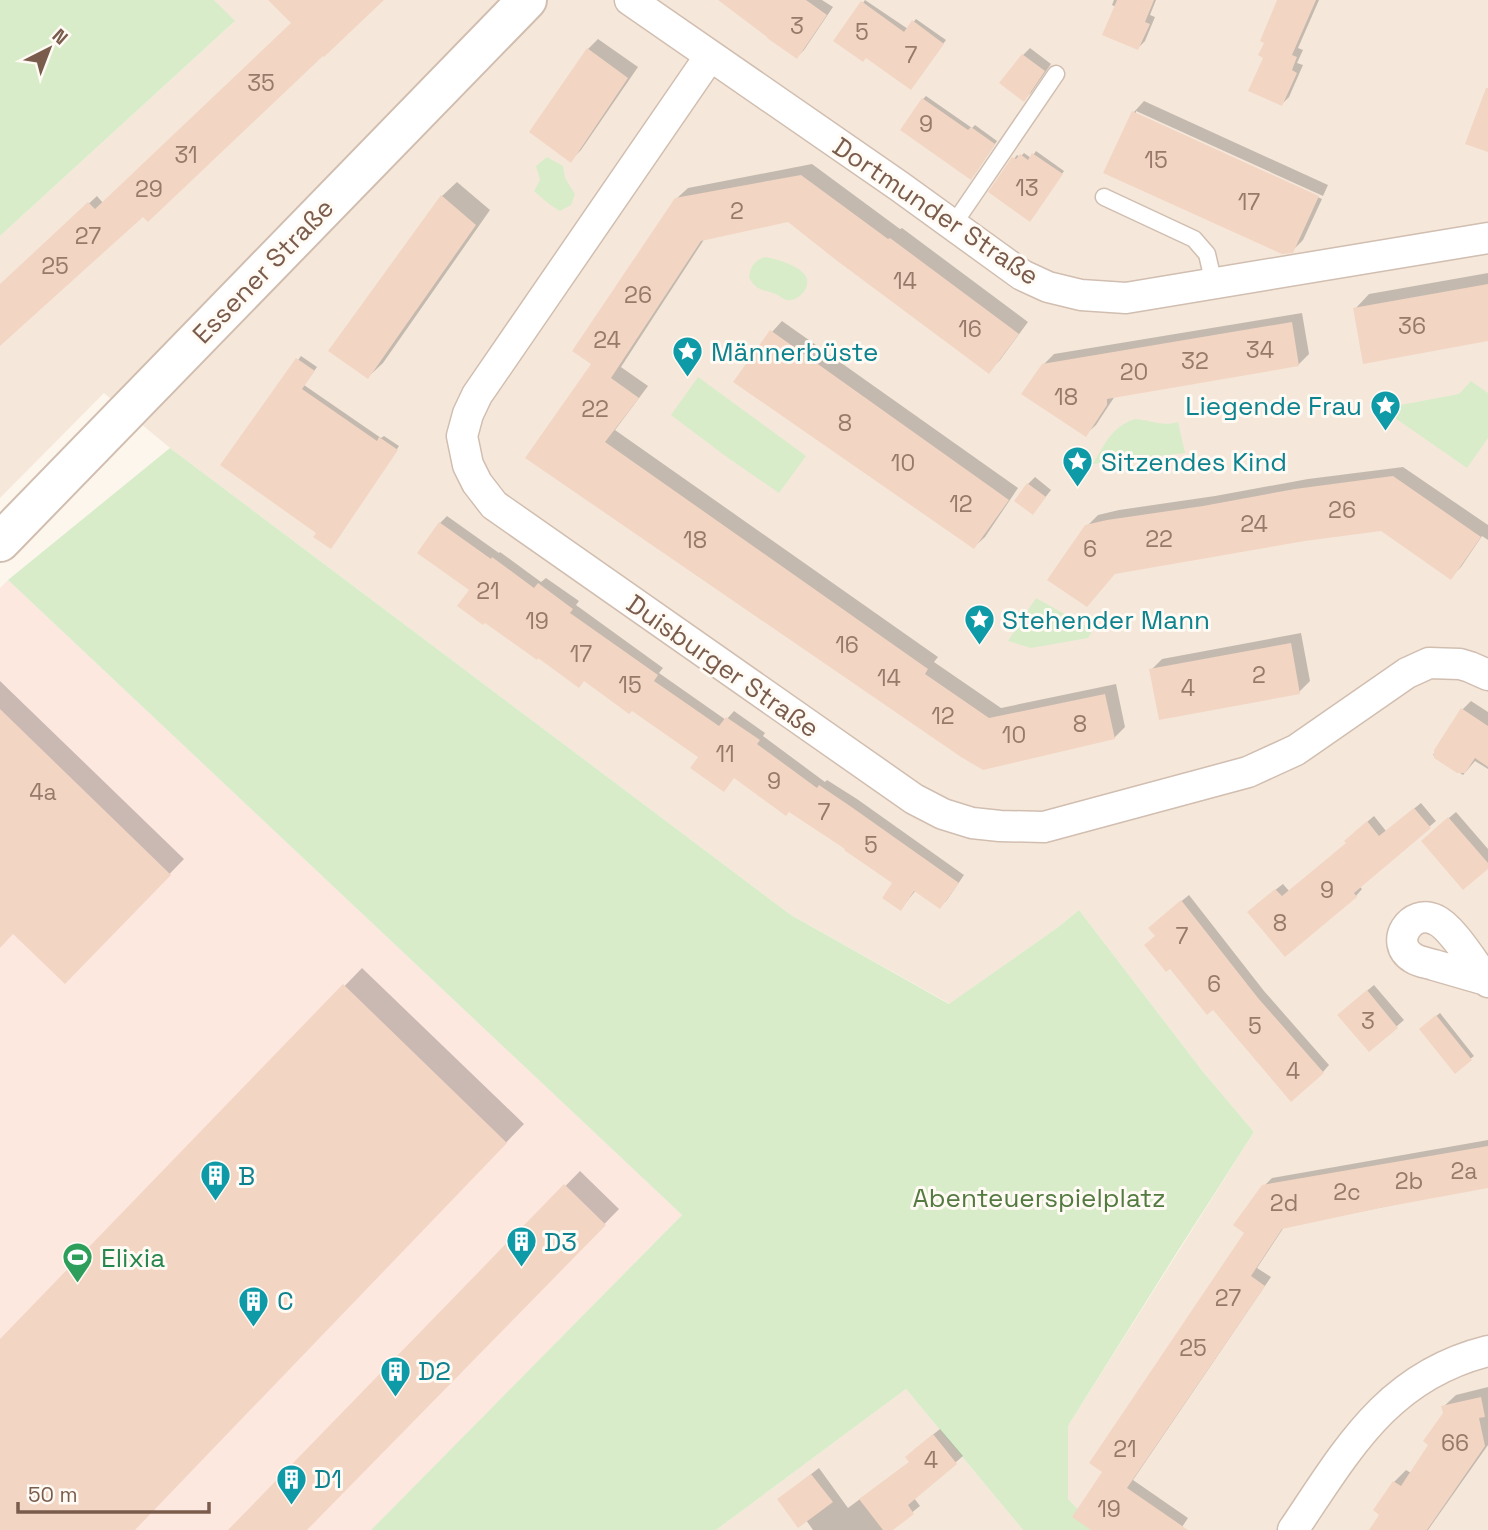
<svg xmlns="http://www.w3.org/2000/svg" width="1488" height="1530" font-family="'Space Grotesk',sans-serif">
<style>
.residential{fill:#f5e8da}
.commercial{fill:#fde8e0}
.green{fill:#d8ecc9}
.shadow{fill:#0003}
.building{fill:#f3d5c3}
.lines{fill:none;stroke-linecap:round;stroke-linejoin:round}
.service-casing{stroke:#d1beb0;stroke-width:19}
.minor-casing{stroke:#d1beb0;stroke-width:33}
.tertiary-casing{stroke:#d1beb0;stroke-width:42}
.service{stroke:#fff;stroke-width:16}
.minor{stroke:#fff;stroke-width:30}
.tertiary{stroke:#fff;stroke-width:38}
.labels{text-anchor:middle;stroke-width:6;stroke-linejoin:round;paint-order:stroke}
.number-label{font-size:23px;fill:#987a6a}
.street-label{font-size:26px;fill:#7a5c4d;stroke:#fffaf3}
.culture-label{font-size:26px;fill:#0d838f;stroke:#fffaf3;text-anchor:start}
.park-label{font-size:26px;fill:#537a41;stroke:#fffaf3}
.leisure-label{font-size:26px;fill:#27864d;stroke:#fffaf3;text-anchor:start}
</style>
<rect width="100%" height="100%" fill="#fdf6ec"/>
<!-- residential -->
<path class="residential" d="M214 0H1488V1530H1099L1068 1499V1426L1254 1132 1204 1073 1079 910 1057 928 950 1004 791 915 170 448 104 393 0 498V236L234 22Z
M906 1389 1023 1530H716Z"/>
<!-- commercial -->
<path class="commercial" d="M8 580 682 1215 371 1530H0V588Z"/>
<!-- green -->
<path class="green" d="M0 0H214L235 21 0 236Z
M547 157 563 166 565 178 575 194 571 205 560 211 549 204 534 191 540 180 536 166Z
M764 257C775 258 799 266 805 275 812 285 802 298 791 300 785 301 781 297 776 294 762 289 756 291 749 277 751 265 754 262 764 257Z
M698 377 806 456 779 493 724 455 671 415Z
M1471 381 1488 393V438L1467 468 1395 418V406L1459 394Z
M1135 419C1150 420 1164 427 1178 422L1185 453 1093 464C1105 444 1111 427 1135 419Z
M170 448 791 915 949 1004 1057 928 1079 910 1204 1073 1254 1132 1179 1249 1068 1426V1499L1099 1530H1023L906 1389 716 1530H371L682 1215 8 580Z
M1036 598 1093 630 1088 638 1031 648 1008 641Z"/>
<!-- shadow -->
<path class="shadow" d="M270 0H382L0 344V286L97 196 103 203 293 23Z
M726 0H822L833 7 804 50 797 57Z
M865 0 908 29 916 19 946 40 913 85 866 56 863 3Z
M1114 0H1156L1150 15 1155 17 1145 41 1138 48 1116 7 1112 5Z
M1279 0H1319L1298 48 1303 50 1297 63 1303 65 1289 97 1282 104 1265 57Z
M598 39 638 67 581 150 571 160 588 49Z
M1030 48 1051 64 1031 93 1024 99 1023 55Z
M926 96 972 128 975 125 997 141 974 175 923 99Z
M1144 101 1328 185 1323 196 1136 111V114L1322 199 1303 240 1292 251 1283 253 1106 172 1134 112Z
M1036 151 1064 171 1033 217 991 191 1017 155 1020 157 1024 153 1031 158Z
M812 164 900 229 902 228 1028 322 1000 360 989 371 789 221 705 238 621 367 648 386 615 430 938 657 934 662 1001 708 1116 684 1125 727 1114 738 983 768 527 457 594 364 676 199 688 188Z
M457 182 490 210 383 363 368 377 331 351 442 196Z
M1488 273V339L1355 309 1369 294Z
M1302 313 1309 354 1298 365 1115 396 1096 425 1085 435 1043 365 1054 354Z
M782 321 1018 488 985 537 974 547 772 332Z
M301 356 317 367 304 385 381 438 384 436 399 446 334 544 223 464Z
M1403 467 1488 525V540L1482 536 1461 567 1450 578 1382 529 1087 526 1098 515 1119 510 1215 496 1308 479Z
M1035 477 1051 490 1033 513 1028 484Z
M447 516 499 553 500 552 541 582 546 578 579 601 576 605 663 668 659 673 726 720 734 711 765 733 763 736 825 782 827 780 857 799 964 875 947 900 940 907 916 890 901 909 895 882 848 848 735 776 700 757 471 589 440 523Z
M1301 633 1310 681 1299 692 1151 670 1162 659Z
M0 681 184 859 65 982 14 932 0 946Z
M1471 701 1488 712V769L1475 761 1463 775 1433 755 1463 709Z
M1421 803 1436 821 1359 886 1362 889 1356 896 1256 905 1283 884 1289 891 1348 843 1353 834 1374 816 1386 831Z
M1456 812 1488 849V867L1430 834Z
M1189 895 1264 991 1329 1065 1323 1072 1213 1008 1170 967 1156 936 1157 921Z
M362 968 524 1124 133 1530H0V1342Z
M1374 985 1404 1020 1369 1050 1346 1008Z
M1440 1013 1474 1056 1455 1071 1424 1026Z
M1488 1140V1186L1284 1227 1257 1268 1271 1277 1133 1480 1188 1518 1180 1530H1094L1105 1471 1246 1232 1264 1186 1272 1178Z
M580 1171 619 1209 306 1530H231Z
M1488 1387V1445L1428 1530H1371L1382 1514 1394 1482 1406 1470 1411 1473 1431 1445 1445 1413 1443 1407 1456 1395Z
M940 1429 963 1456 914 1498 920 1506 890 1530H813L806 1520 779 1499 819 1468 848 1508 911 1461 914 1450Z"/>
<!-- building -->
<path class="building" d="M268 0H384L324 57 323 56 148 222 143 217 0 346V284L88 202 95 209 291 23Z
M718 0H806L827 15 797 59 767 38V37Z
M1117 0H1154L1145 22 1150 24 1138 50 1102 35Z
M1277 0H1316L1292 55 1297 57 1292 70 1297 73 1282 106 1248 91 1263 58 1258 55 1264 43 1260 41Z
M861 1 904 32 912 20 944 44 911 90 866 58 863 62 833 41Z
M587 48 628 78 571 163 529 132Z
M1022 54 1045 71 1024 102 999 83Z
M1486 88H1488V152L1465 144Z
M922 98 968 130 971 127 995 144 971 180 900 130Z
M1132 111 1319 196 1293 253 1282 254 1103 173Z
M1032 153 1063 174 1030 222 988 192 1012 157 1016 159 1020 154 1028 160Z
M801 175 888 239 890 238 1019 334 989 374 836 260 788 222 701 241 611 378 639 398 605 442 928 669 925 674 989 718 1105 694 1115 739 983 770 961 757 525 458 591 364 572 351 675 198Z
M441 195 476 225 368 379 328 351Z
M1488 284V341L1363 364 1353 308Z
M1292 322 1299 366 1107 399V405L1086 437 1021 394 1042 364Z
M770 330 1009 500 974 549 733 382Z
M296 358 315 371 302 389 377 441 379 437 398 450 331 549 313 537 316 533 220 465Z
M1393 476 1481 537 1451 580 1381 531 1305 541 1115 574 1087 607 1047 580 1085 525 1107 520 1203 506 1295 489Z
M1027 483 1046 497 1033 515 1014 501Z
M439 522 491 559 492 557 534 588 538 583 573 609 570 613 658 675 654 681 719 726 726 717 760 740 757 744 817 788 819 785 850 806 959 883 940 909 914 891 901 911 882 898 892 883 844 850 845 849 789 812 786 816 734 778 724 792 690 768 698 757 632 711 629 714 584 681 579 688 538 658 537 660 485 623 483 625 457 606 469 590 417 553Z
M1291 643 1300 694 1159 720 1149 669Z
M1461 708 1488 726V767L1475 758 1465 773H1457L1434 758V750Z
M0 709 171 875 65 984 13 934 0 948Z
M1414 808 1431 828 1354 893 1357 897 1285 957 1247 912 1275 889 1282 896 1346 843 1344 841 1367 821 1379 836Z
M1448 817 1488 863V869L1463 890 1421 841Z
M1181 900 1258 998 1324 1073 1291 1102 1213 1010 1207 1015 1170 969 1166 972 1144 945 1155 936 1148 928Z
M343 984 507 1143 135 1530H0V1339Z
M1367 990 1398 1028 1369 1052 1337 1015Z
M1436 1015 1472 1060 1455 1074 1419 1029Z
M1488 1146V1188L1380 1208 1282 1229 1251 1276 1265 1286 1127 1488 1188 1530H1091L1072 1517 1102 1472 1089 1463 1244 1233 1233 1225 1262 1185Z
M564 1184 606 1225 307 1530H228Z
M1481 1397 1485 1417 1479 1418 1485 1446 1427 1530H1369L1379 1515 1373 1510 1393 1481 1401 1486 1428 1445 1423 1441 1443 1413 1441 1406Z
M933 1434 957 1464 908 1505 914 1514 893 1530H883L859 1499 909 1462 905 1457Z
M811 1474 833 1502 798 1528 777 1499Z"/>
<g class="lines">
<defs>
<path id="service" d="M1104 197 1194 239 1207 254 1214 284
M953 225 1056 74"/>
<path id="minor" d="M630 0 899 186 1022 275 1048 287 1081 295 1126 298 1488 238
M710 56 477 395 468 414 462 436 468 465 477 483 494 505 914 799 943 814 972 823 1000 826 1044 827 1248 772 1296 750 1407 673 1429 663 1460 664 1470 667 1488 675
M1486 980C1469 975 1451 970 1434 965 1428 963 1419 962 1413 958 1388 943 1411 907 1436 920 1452 927 1476 967 1488 982
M1293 1530C1347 1450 1387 1376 1488 1351"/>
<path id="tertiary" d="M0 542 527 0"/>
</defs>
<!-- service casing -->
<use href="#service" class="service-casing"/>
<!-- minor casing -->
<use href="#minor" class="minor-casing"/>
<!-- tertiary casing -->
<use href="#tertiary" class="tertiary-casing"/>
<!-- service -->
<use href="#service" class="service"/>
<!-- minor -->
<use href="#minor" class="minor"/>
<!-- tertiary -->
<use href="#tertiary" class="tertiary"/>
</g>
<!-- icons -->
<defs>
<symbol id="sight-pin" viewBox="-11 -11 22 30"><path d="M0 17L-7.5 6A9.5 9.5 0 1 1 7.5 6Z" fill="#0f9aa8" stroke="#fffaf3"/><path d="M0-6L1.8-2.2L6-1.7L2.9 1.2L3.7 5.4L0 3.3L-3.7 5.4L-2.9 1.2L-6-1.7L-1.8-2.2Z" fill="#fff"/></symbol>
<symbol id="building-pin" viewBox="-11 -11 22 30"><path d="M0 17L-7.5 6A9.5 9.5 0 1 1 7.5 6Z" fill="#0f9aa8" stroke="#fffaf3"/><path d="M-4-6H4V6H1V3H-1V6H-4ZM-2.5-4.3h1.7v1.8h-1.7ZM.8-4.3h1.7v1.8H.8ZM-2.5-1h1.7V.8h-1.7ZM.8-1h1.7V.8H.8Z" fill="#fff"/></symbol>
<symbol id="stadium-pin" viewBox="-11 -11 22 30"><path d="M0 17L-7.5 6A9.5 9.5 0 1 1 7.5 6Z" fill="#2e9e5b" stroke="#fffaf3"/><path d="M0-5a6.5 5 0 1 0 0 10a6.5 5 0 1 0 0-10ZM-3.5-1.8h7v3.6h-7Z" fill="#fff"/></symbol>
</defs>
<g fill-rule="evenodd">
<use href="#sight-pin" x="670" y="334" width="35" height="47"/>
<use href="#sight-pin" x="1368" y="388" width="35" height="47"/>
<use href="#sight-pin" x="1060" y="444" width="35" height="47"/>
<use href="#sight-pin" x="962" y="602" width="35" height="47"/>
<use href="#building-pin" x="198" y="1158" width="35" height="47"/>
<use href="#building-pin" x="504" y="1224" width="35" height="47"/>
<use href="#stadium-pin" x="60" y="1240" width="35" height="47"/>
<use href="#building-pin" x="236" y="1284" width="35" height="47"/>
<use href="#building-pin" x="378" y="1354" width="35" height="47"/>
<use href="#building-pin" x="274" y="1462" width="35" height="47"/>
</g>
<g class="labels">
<!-- number labels -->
<g class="number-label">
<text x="797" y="34">3</text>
<text x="862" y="40">5</text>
<text x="911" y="63">7</text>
<text x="261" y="91">35</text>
<text x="926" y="132">9</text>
<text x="186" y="163">31</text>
<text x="1156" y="168">15</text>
<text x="1027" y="196">13</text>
<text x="149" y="197">29</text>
<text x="1249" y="210">17</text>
<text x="737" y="219">2</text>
<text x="88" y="244">27</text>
<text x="55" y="274">25</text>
<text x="905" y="289">14</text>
<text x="638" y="303">26</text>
<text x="1412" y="334">36</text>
<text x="970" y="337">16</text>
<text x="607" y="348">24</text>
<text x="1260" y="358">34</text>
<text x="1195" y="369">32</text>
<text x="1134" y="380">20</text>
<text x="1066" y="405">18</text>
<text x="595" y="417">22</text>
<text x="845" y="431">8</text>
<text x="903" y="471">10</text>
<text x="961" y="512">12</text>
<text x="1342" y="518">26</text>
<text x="1254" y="532">24</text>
<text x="1159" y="547">22</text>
<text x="695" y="548">18</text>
<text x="1090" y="557">6</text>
<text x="488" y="599">21</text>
<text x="537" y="629">19</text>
<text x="847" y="653">16</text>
<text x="581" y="662">17</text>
<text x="1259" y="683">2</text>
<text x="889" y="686">14</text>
<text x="630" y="693">15</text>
<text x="1188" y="696">4</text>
<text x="943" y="724">12</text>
<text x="1080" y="732">8</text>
<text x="1014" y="743">10</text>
<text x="725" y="762">11</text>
<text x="774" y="789">9</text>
<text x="43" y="800">4a</text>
<text x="824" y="820">7</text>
<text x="871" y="853">5</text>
<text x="1327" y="898">9</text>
<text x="1280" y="931">8</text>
<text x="1182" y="944">7</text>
<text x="1214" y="992">6</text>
<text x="1368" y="1029">3</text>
<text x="1255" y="1034">5</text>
<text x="1293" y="1079">4</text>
<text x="1464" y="1179">2a</text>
<text x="1409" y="1189">2b</text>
<text x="1347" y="1200">2c</text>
<text x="1284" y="1211">2d</text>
<text x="1228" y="1306">27</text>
<text x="1193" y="1356">25</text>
<text x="1455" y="1451">66</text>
<text x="1125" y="1457">21</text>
<text x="931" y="1468">4</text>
<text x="1109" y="1517">19</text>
</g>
<!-- street labels -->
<g class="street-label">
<text transform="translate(936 211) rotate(34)" y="9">Dortmunder Straße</text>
<text transform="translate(263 271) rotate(-46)" y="9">Essener Straße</text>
<text transform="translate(723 666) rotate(35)" y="9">Duisburger Straße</text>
</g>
<!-- culture labels -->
<g class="culture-label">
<text x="711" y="361">Männerbüste</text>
<text x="1362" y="415" text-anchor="end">Liegende Frau</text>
<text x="1101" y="471">Sitzendes Kind</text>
<text x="1002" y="629">Stehender Mann</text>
<text x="238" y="1185">B</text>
<text x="544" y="1251">D3</text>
<text x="277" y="1310">C</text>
<text x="418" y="1380">D2</text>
<text x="314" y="1488">D1</text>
</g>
<!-- park labels -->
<g class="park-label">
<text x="1039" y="1207">Abenteuerspielplatz</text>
</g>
<!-- leisure labels -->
<g class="leisure-label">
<text x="101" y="1267">Elixia</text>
</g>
</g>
<!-- north arrow -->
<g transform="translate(49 49) rotate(42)" stroke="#fffaf3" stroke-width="5" paint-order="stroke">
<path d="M0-5L12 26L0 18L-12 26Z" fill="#7a5c4d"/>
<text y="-10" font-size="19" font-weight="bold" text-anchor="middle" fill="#7a5c4d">N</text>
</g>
<!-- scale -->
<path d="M18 1502v10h191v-10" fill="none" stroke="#7a5c4d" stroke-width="3.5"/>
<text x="28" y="1502" font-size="21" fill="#7a5c4d" stroke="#fffaf3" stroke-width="5" paint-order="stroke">50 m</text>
</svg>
